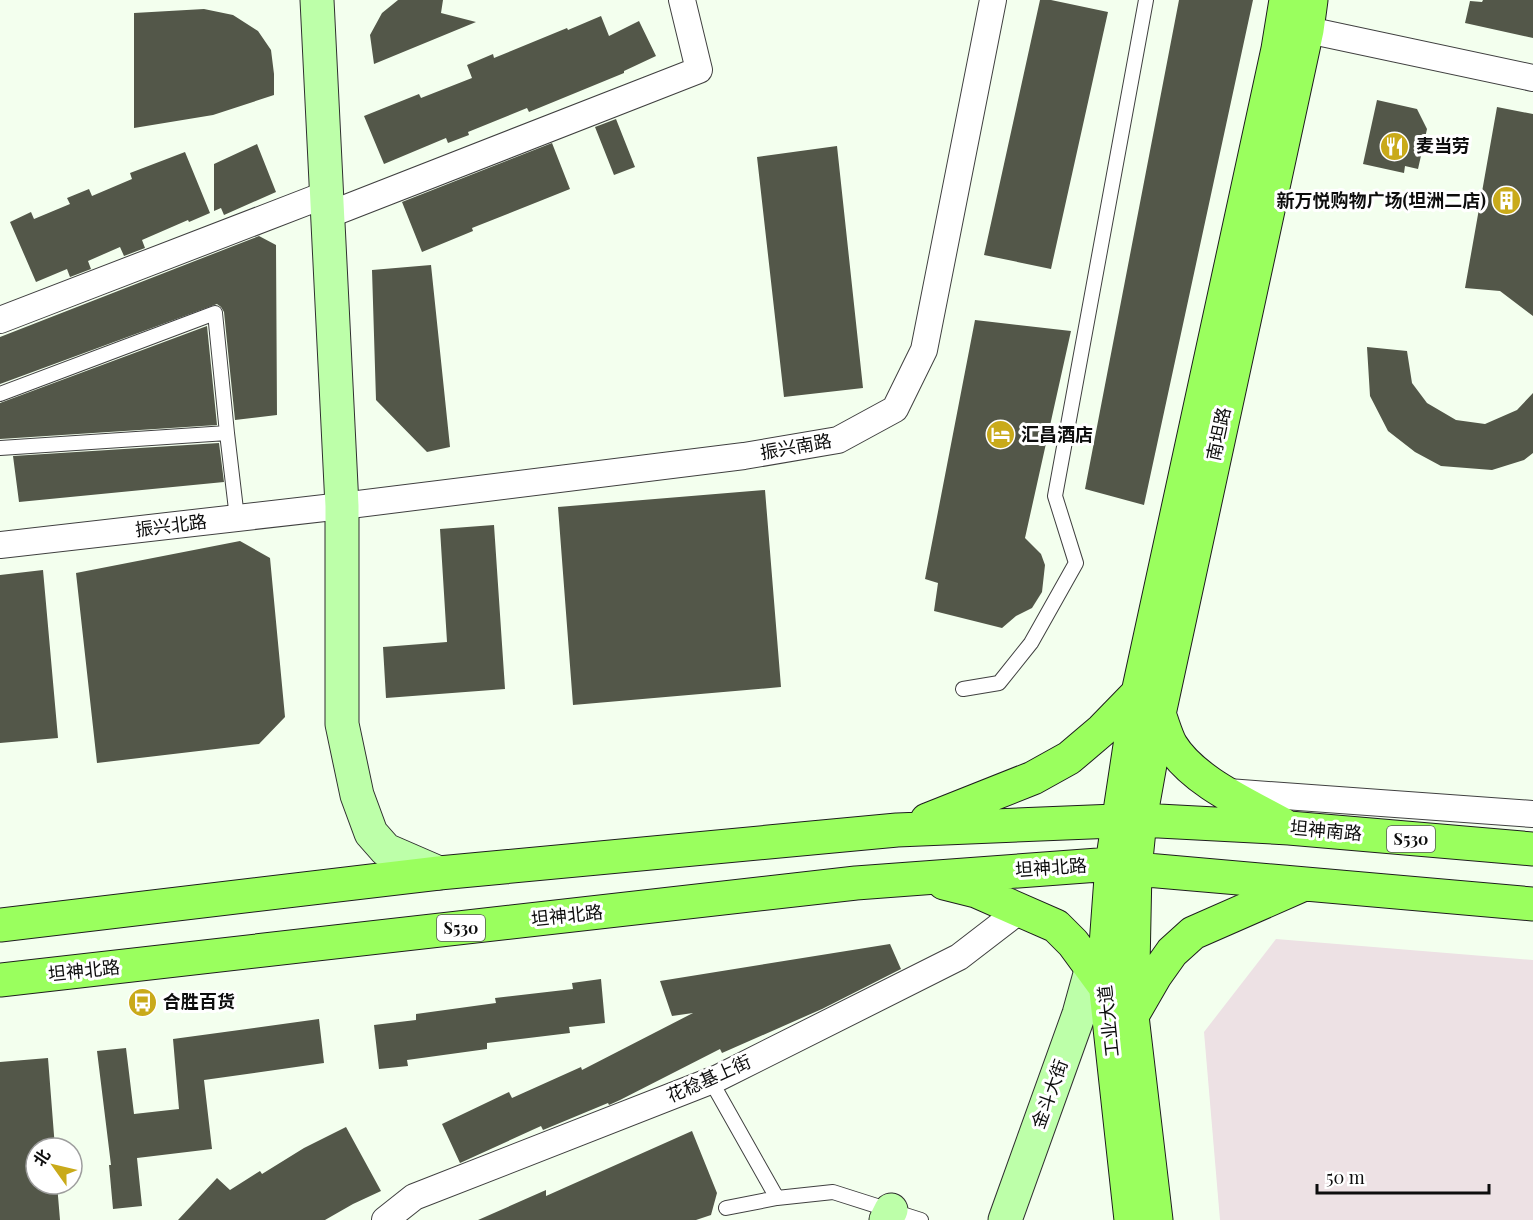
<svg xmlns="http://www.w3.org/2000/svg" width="1533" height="1220" font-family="'Playfair Display','Noto Sans SC',serif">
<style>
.industrial{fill:#ede1e4}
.building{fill:#535749}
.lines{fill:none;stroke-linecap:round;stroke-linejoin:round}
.lane-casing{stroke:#404040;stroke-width:16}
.street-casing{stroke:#404040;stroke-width:28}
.secondary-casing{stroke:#2f2f2f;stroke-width:35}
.primary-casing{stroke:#1e1e1e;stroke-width:35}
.lane{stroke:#fff;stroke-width:14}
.street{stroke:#fff;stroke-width:26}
.secondary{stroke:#bdffa9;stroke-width:33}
.primary{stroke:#9aff5e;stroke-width:33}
.labels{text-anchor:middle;stroke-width:6;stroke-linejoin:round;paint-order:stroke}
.shield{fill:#fff;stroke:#565656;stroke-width:1.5}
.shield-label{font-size:16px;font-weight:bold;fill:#0d0d0d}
.poi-label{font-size:18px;font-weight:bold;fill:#0d0d0d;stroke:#fff;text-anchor:start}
.street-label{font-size:18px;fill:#0d0d0d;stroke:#fff}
</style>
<rect width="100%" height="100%" fill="#f3ffee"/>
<!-- industrial -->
<path class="industrial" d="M1276 939 1533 960V1220H1220L1204 1032Z"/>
<!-- building -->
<path class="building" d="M398 0H443L441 13 476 22 374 64 370 35 382 13Z
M1040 0H1051L1108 12 1051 269 984 255Z
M1179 0H1253L1144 505 1085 489Z
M1483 0H1533V38L1465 23 1470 1 1482 2Z
M204 9 233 15 258 31 271 50 274 74V95L213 115 134 128V13Z
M601 16 609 36 639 21 656 56 624 71V73L529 112 527 108 468 132 469 135 448 143 446 138 384 164 364 116 419 94 421 98 472 78 467 65 493 54 494 58 567 28 568 30Z
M1377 100 1417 109 1427 129 1418 169 1405 166 1404 173 1363 164Z
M1497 107 1533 114V316L1500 291 1465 288Z
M616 119 635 167 614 175 595 127Z
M552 143 570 189 472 228 473 231 422 252 402 202Z
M257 144 276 192 224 215 221 208 214 211V164Z
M837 146 863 388 784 397 757 157Z
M185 152 210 213 189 222 188 220 142 240 145 248 124 256 120 247 88 261 91 269 70 277 67 269 36 282 10 222 31 212 34 219 70 204 67 198 89 189 92 196 132 179 130 173Z
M259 236 276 245 277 415 235 420 224 312 221 307 217 304 0 384V337Z
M431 265 450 447 427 452 376 400 372 270Z
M975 320 1071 331 1025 538 1041 554 1045 565 1042 592 1032 608 1016 616 1002 628 934 611 938 583 925 579Z
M207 326 217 425 0 439V403Z
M1367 347 1407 351 1412 383 1427 403 1456 420 1485 424 1517 410 1533 393V453L1524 460 1492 470 1441 466 1415 452 1388 431 1370 396Z
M219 443 224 482 19 502 13 456Z
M765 490 781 687 573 705 558 507Z
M494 525 505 689 386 698 383 647 447 642 440 529Z
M240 541 270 558 285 717 259 744 97 763 76 573Z
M43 570 58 738 0 743V575Z
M890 944 901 969 822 1009 722 1053 720 1049 620 1100 609 1105 608 1103 543 1130 541 1126 460 1163 442 1124 509 1092 512 1098 581 1067 582 1070 693 1013 672 1016 660 981Z
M601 979 605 1023 569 1027 570 1033 487 1043V1049L407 1060 408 1066 379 1069 374 1025 416 1020V1014L496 1003 495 998 573 989 572 983Z
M319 1019 324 1063 204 1080 212 1149 137 1158 142 1206 113 1209 109 1165H111L97 1051 126 1048 134 1114 179 1109 173 1039Z
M48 1058 55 1148H36V1184H57L60 1220H0V1062Z
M346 1127 381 1191 353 1204 325 1220H178L217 1178 230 1190 260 1171 262 1174 304 1148Z
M692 1131 717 1193 711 1215 696 1220H478L546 1190V1196Z"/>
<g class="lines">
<defs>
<path id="lane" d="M0 394 215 313 227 433
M0 448 227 433 237 518
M963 689 999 683 1031 643 1076 563 1055 496 1146 0
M711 1081 777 1198
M726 1208 777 1198 833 1192 921 1220"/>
<path id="street" d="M1289 26 1533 78
M328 215 699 70 682 0
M0 320 327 194
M0 545 342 506 744 456 838 440 895 409 924 350 993 0
M1228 792 1533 814
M385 1220 414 1197 718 1078 959 957 1020 910"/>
<path id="secondary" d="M317 0 342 506V724L357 795 371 833 386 850 439 873
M886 1220 891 1210
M1005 1220 1079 1014 1092 967"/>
<path id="primary" d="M1159 714C1163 724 1166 736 1171 745 1193 781 1246 804 1282 824
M927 820 1033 778 1069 758 1102 730 1138 693
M944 883 976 891 1056 926 1073 943 1106 988
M0 925 439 873 897 830 1140 820 1289 828 1533 849
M0 980 856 883 1112 864 1135 869 1533 904
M1133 1014 1155 976 1172 952 1193 933 1300 886
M1131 1220 1104 973 1112 864 1138 693 1278 49 1286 0
M1156 1220 1132 1016 1135 869 1140 820 1159 714 1307 30 1311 0"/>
</defs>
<!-- lane casing -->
<use href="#lane" class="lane-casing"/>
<!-- street casing -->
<use href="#street" class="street-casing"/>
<!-- secondary casing -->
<use href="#secondary" class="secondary-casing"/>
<!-- primary casing -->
<use href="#primary" class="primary-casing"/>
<!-- lane -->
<use href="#lane" class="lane"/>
<!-- street -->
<use href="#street" class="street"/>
<!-- secondary -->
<use href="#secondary" class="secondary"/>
<!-- primary -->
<use href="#primary" class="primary"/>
</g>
<!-- icons -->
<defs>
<symbol id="restaurant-disc" viewBox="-11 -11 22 22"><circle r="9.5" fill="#c9aa1a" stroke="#fff"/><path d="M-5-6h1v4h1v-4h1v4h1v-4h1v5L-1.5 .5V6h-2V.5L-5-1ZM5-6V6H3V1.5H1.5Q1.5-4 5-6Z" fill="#fff"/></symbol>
<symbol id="building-disc" viewBox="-11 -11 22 22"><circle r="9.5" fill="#c9aa1a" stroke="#fff"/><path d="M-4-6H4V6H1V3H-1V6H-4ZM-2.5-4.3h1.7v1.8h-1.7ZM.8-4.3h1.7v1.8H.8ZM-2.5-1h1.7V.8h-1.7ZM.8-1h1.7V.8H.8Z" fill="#fff"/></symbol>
<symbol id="hotel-disc" viewBox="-11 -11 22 22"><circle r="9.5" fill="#c9aa1a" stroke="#fff"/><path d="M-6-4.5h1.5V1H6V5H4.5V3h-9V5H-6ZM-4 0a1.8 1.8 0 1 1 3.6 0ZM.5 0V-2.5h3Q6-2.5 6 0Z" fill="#fff"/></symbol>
<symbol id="bus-disc" viewBox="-11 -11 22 22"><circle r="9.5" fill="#c9aa1a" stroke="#fff"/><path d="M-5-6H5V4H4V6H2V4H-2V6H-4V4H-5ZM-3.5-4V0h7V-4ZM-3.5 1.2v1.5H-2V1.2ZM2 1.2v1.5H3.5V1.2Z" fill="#fff"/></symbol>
</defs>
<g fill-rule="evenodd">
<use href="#restaurant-disc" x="1378" y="130" width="33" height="33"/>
<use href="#building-disc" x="1490" y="184" width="33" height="33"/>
<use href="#hotel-disc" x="984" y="418" width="33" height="33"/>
<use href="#bus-disc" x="126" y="986" width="33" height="33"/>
</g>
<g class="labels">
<!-- shield labels -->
<g class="shield">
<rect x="1387" y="826" width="48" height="26" rx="4.5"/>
<rect x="437" y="915" width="48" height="26" rx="4.5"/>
</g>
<g class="shield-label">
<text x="1411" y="845">S530</text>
<text x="461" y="934">S530</text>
</g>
<!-- poi labels -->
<g class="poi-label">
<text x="1416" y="152">麦当劳</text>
<text x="1486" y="207" text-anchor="end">新万悦购物广场(坦洲二店)</text>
<text x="1021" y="441">汇昌酒店</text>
<text x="163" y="1008">合胜百货</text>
</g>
<!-- street labels -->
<g class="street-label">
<text transform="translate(1219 434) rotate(-78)" y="6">南坦路</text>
<text transform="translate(796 447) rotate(-10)" y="6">振兴南路</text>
<text transform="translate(171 526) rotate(-7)" y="6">振兴北路</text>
<text transform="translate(1326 831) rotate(5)" y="6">坦神南路</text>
<text transform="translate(1051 868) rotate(-4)" y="6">坦神北路</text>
<text transform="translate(567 916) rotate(-6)" y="6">坦神北路</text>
<text transform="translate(84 971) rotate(-6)" y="6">坦神北路</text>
<text transform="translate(1109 1021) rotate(-96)" y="6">工业大道</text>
<text transform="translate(709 1079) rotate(-24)" y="6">花稔基上街</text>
<text transform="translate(1050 1094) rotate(-70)" y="6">金斗大街</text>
</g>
</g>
<!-- north arrow -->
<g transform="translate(54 1166) rotate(304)"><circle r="28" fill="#ffffff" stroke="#9e9e9e" stroke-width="1.5"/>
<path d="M0-4.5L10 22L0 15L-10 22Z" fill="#c9aa1a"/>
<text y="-9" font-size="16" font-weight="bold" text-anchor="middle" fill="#0d0d0d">北</text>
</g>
<!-- scale -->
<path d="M1317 1184v9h172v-9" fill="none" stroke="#0d0d0d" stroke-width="3"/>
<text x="1326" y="1184" font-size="18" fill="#0d0d0d" stroke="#ffffff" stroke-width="4.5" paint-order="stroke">50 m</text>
</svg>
